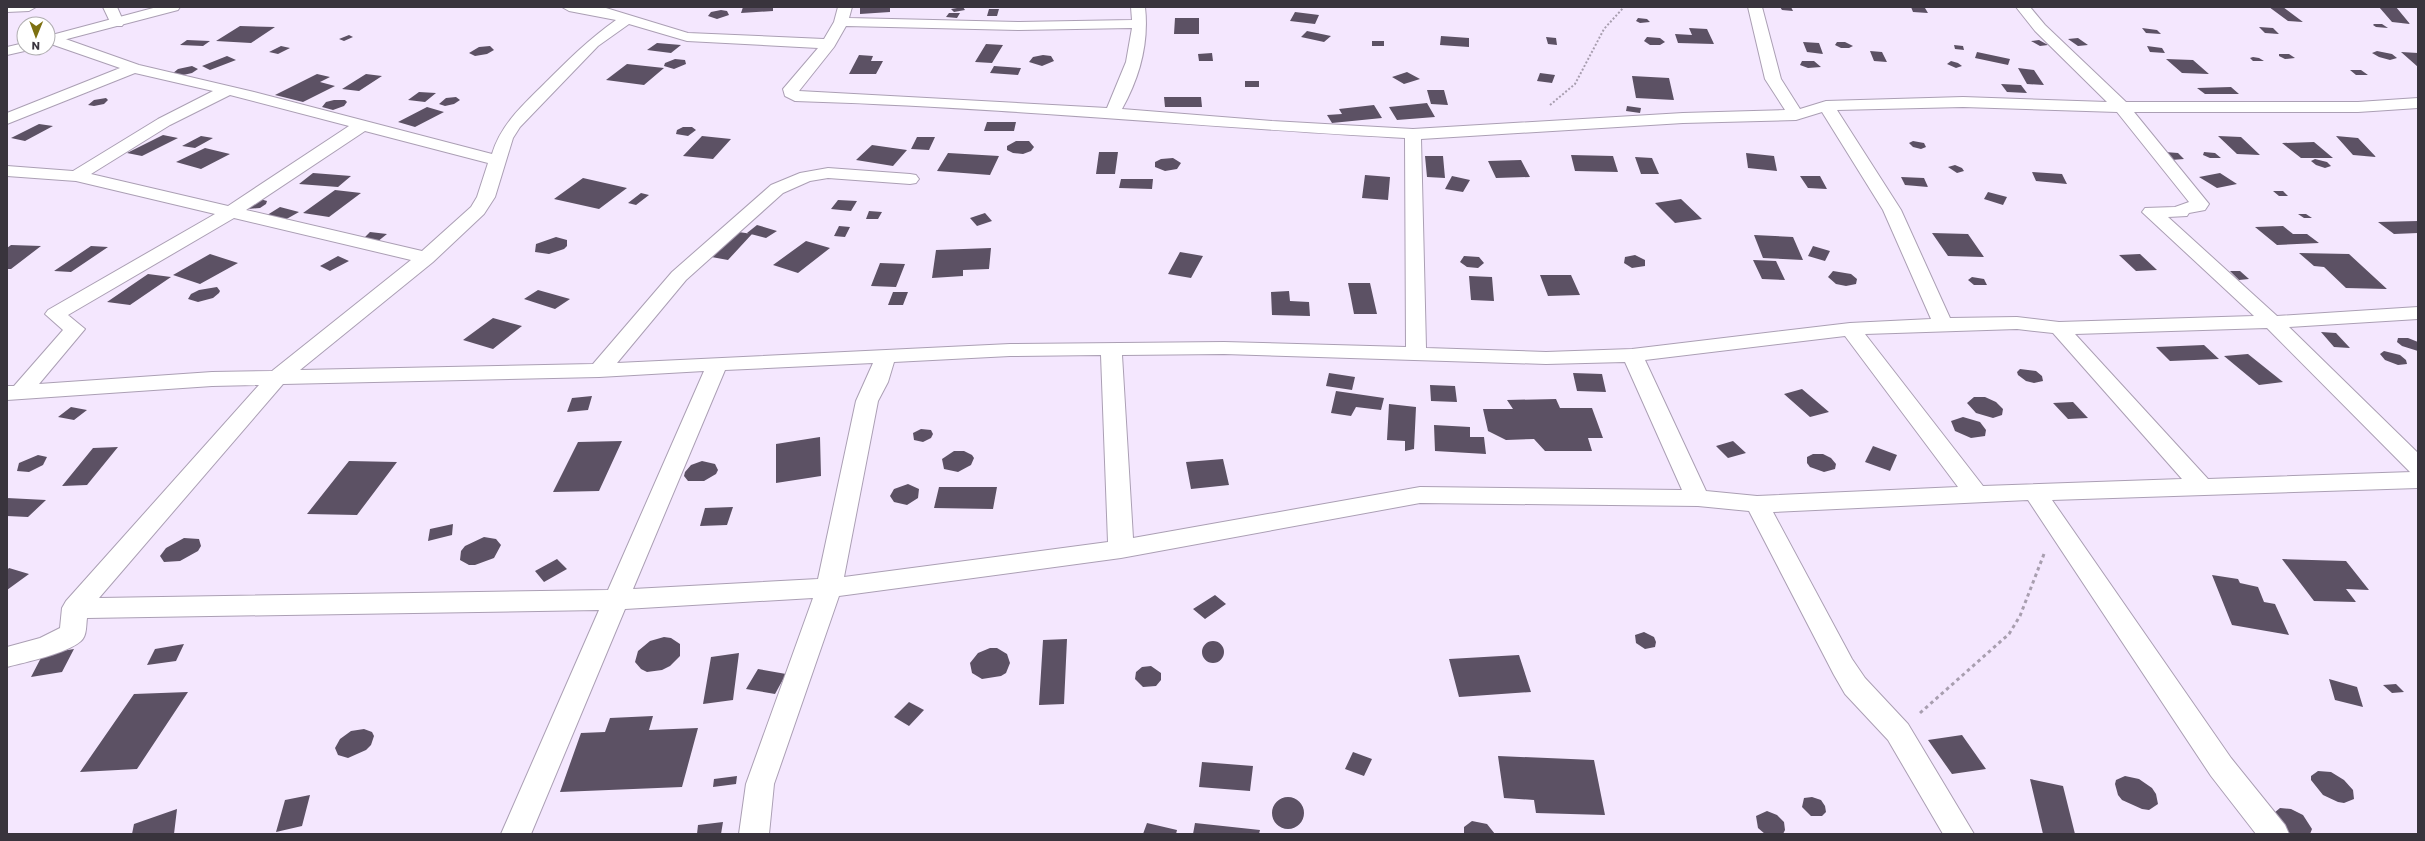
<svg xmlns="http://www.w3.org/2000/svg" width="2425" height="841" font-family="Poppins,sans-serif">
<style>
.building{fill:#5c5164}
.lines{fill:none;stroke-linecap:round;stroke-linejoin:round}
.street-casing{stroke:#ab9fb4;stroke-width:2}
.secondary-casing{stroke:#ab9fb4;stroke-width:2}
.path-far1{stroke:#a89eaf;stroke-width:2;stroke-dasharray:2 2;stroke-linecap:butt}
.path{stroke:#a89eaf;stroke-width:3;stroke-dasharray:3.5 3.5;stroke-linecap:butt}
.street{fill:#fff;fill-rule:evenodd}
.secondary{fill:#fff;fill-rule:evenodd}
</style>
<rect width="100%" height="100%" fill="#f4e7fe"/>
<!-- building -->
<path class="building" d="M743 7H773V11L741 13Z
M860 7H890V12L860 14Z
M963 7 965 10 954 12 951 9Z
M1780 7H1791L1793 11 1782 10Z
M1911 7 1925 8 1928 13 1913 12Z
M2269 7H2283L2303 22 2288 21Z
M2379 7H2396L2410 24 2392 22Z
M989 9H999L997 16H987Z
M721 10 727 11 729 15 717 19 708 16 711 12Z
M1295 12 1319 15 1315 24 1290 21Z
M949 13H960L957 18 946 17Z
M1175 18H1199V34H1174Z
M1638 18 1647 19 1650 22 1640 23 1636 21Z
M2374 24H2382L2388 28 2376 27 2373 25Z
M240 26 275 27 251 43 216 41Z
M2259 27 2273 28 2279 34 2265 33Z
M1689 28 1707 29 1714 44 1678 43 1675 34 1692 35Z
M2142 28 2157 30 2161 34 2146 33Z
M1307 31 1331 36 1324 42 1301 37Z
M349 35 353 37 344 41 339 39Z
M1441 36 1469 38V47L1440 45Z
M1546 37 1556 38 1557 45 1548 44Z
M1647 37 1660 38 1665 42 1660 45H1650L1644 41Z
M2078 38 2088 45 2078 46 2068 39Z
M187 40 210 41 203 46 180 45Z
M2039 40 2048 45 2040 46 2031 41Z
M1372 41H1384V46H1372Z
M1803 42 1819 43 1823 54 1807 52Z
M1837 42H1845L1853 46 1849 48H1841L1835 45Z
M657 43 681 45 671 53 647 50Z
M986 44 1003 45 992 63 975 62Z
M1954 45 1963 46 1964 50 1955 49Z
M281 46 290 48 278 54 269 52Z
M490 46 494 50 487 54 475 56 469 53 479 47Z
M2147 46 2162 48 2165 53 2150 52Z
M1870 51 1882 52 1887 62 1874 61Z
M2377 51 2392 54 2397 58 2390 60 2379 57 2372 53Z
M1977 52 2010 59 2008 65 1975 58Z
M2401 52 2418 53V67Z
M1212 53 1213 61H1199L1198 54Z
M2279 54H2289L2295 58 2285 59 2279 56Z
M859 55 873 56 871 61H883L876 74H849Z
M1043 55 1051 56 1054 61 1042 66 1029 62 1033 57Z
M227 56 236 60 210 70 202 66Z
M2253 57 2259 58 2264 61H2253L2250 58Z
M675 59 685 60 686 64 674 69 664 66 665 63Z
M2166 59 2193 60 2209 74 2182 73Z
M1802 61H1814L1821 67 1808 68 1800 65Z
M1951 61 1958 63 1962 66 1956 68 1947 64Z
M627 64 664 68 644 85 606 80Z
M192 66 198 69 192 73 179 76 172 74 178 69Z
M994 66 1021 68 1018 75 990 73Z
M2018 68 2034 70 2044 85 2027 84Z
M2350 70H2361L2368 75H2356Z
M1407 72 1420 79 1404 84 1392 77Z
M1540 73 1555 75 1552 83 1537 81Z
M317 74 330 77 320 82 335 86 303 102 275 95Z
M366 74 382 76 359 91 342 89Z
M1632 76 1669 78 1674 100 1636 98Z
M1245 81H1259V87H1245Z
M2001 84 2021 85 2027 93 2007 92Z
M2231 87 2239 94H2205L2197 88Z
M1427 90H1444L1448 105 1431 104Z
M419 92 436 93 425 102 408 100Z
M456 97 460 100 454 104 445 106 439 104 446 98Z
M1164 97H1201L1202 107H1165Z
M106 98 108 100 104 104 94 106 88 105 94 100Z
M334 100H345L347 102 344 106 333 110 322 107 326 102Z
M1427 103 1435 117 1397 120 1389 107Z
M1374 105 1382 118 1332 123 1327 115 1342 114 1339 109Z
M1627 106 1641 108 1640 113 1626 111Z
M427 107 444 112 415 127 398 122Z
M987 122H1016L1014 131H984Z
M39 124 53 126 25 141 11 138Z
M683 127H692L696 130 688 136 676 134 677 130Z
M163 135 178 138 142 156 127 153Z
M201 136 213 138 195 148 182 146Z
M702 136 731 139 713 159 683 156Z
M2218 136 2241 137 2260 155 2237 154Z
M2336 136 2358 138 2376 157 2353 155Z
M917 137H935L929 150 911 149Z
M1016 141H1029L1034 147 1031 151 1023 154 1013 153 1007 150V146Z
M1913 141 1924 143 1926 147 1921 149 1913 147 1909 143Z
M2314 142 2333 158H2301L2282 143Z
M872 145 907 150 893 166 856 160Z
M205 148 230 154 201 169 176 162Z
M1099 152H1118L1115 174H1096Z
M2165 152 2178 153 2184 159 2171 160Z
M2204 152 2215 153 2221 158H2210L2203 155Z
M948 153 999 156 990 175 937 171Z
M1746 153 1774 156 1777 171 1748 168Z
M1571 155 1613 156 1618 172 1575 171Z
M1425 156H1443L1445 178 1427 177Z
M1635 157 1652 158 1659 174H1641Z
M1173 158 1181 163 1177 169 1165 171 1155 167V162L1161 159Z
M2315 159 2327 162 2331 166 2325 168 2316 165 2311 161Z
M1521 160 1530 177 1496 178 1488 161Z
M1955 165 1962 168 1964 171 1957 173 1948 167Z
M2032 172 2062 174 2067 184 2036 181Z
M313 173 351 176 338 187 299 184Z
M2220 173 2237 184 2217 188 2199 177Z
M1365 175 1390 177 1388 200 1362 198Z
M1452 176 1470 180 1463 192 1445 189Z
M1800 176H1820L1827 189 1808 188Z
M1901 177 1924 178 1928 187 1905 185Z
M583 178 627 188 599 209 554 199Z
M1121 179H1153L1152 189 1119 188Z
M335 190 361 193 329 217 303 213Z
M2273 191H2283L2288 196H2279Z
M1988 192 2007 197 2003 205 1984 199Z
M641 193 649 195 636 205 628 203Z
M260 199 267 201 266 204 260 208 247 209Z
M1681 199 1702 219 1675 223 1655 203Z
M838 200 857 201 851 211 831 209Z
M280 207 299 212 283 221 264 217Z
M869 211 882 212 878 219H866Z
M985 213 992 221 977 226 970 218Z
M2298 214H2306L2312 218H2304Z
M2418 221V233L2394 234 2378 222Z
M757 225 777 231 766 238 747 233Z
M839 226 850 227 845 237 834 236Z
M2283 226 2293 234H2307L2319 243 2277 245 2255 227Z
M732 231 752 234 728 260 706 256Z
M370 232 387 234 377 242 361 241Z
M1932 233 1968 234 1984 257 1948 256Z
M1754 235 1793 237 1803 260 1763 258Z
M556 237 567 240V246L564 249 549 254 535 252 536 244Z
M806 241 830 248 798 273 773 265Z
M11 245 41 246 11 269H7V248Z
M91 246 108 247 71 272 54 271Z
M1813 246 1830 251 1825 261 1808 256Z
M991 248 989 269 963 270V276L932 278 936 250Z
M1180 252 1203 256 1191 278 1168 274Z
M2299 253 2349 254 2387 289 2346 288 2324 267 2314 266Z
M210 254 238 263 200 284 173 275Z
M2140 254 2157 270 2136 271 2119 255Z
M1635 255 1645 260V266L1632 268 1624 263 1625 257Z
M338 256 349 261 330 271 320 266Z
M1464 256 1479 257 1484 263 1478 268 1467 267 1460 262Z
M1753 260 1776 261 1785 280 1762 279Z
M880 263 905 264 896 287 871 286Z
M1833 271 1851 274 1857 279 1856 284 1846 286 1836 284 1828 277Z
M2230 271H2240L2249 279 2239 280Z
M148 274 171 277 130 305 107 302Z
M1540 275H1571L1580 295 1548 296Z
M1469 276 1492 277 1494 301 1471 300Z
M1972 277 1984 279 1987 285H1974L1968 280Z
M1348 283H1370L1377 314H1354Z
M217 287 220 291 219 293 213 298 198 302 188 299 191 294 199 290Z
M538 290 570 299 555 309 524 299Z
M1289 291 1290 301 1309 302 1310 316 1272 315 1271 292Z
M893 292H908L903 305H888Z
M493 318 522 326 493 349 463 340Z
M2321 332 2336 333 2350 348 2334 347Z
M2398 338H2408L2418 342V351L2402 346 2397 342Z
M2204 345 2219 359 2170 361 2156 347Z
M2384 351 2400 355 2406 360 2407 364 2398 365 2385 360 2380 354Z
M2248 354 2283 382 2259 385 2224 356Z
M2020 369 2036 371 2042 376 2043 381 2034 383 2026 381 2018 375 2017 372Z
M1329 373 1355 377 1352 390 1326 386Z
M1573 373 1602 374 1606 392 1577 391Z
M1430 385 1455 386 1457 402 1431 401Z
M1802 389 1829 412 1810 417 1784 394Z
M1336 391 1384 398 1381 410 1356 407 1351 416 1331 413Z
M592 396 588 410 567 412 572 398Z
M1974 397H1985L1996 402 2003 409 2002 415 1993 418 1976 413 1967 403Z
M1556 399 1560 408H1592L1603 438H1588L1592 451H1545L1534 439 1506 440 1488 431 1483 409H1513L1507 400Z
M2073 402 2088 418 2068 419 2053 403Z
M1389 404 1416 407 1414 449 1405 451V441L1387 440Z
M71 407 87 410 74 420 58 417Z
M1963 417 1980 422 1986 430 1985 436 1971 438 1955 431 1951 421Z
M1434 425 1470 427V437H1484L1486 454 1435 451Z
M921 429 931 430 933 434 931 438 923 442 914 440 913 433Z
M820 437 821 476 776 483V444Z
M622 441 599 491 553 492 578 442Z
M1733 441 1746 453 1728 458 1716 446Z
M1873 446 1897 455 1890 471 1865 462Z
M118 447 87 485 62 486 93 448Z
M954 451H964L972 455 974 458 971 465 958 472 944 469 942 459Z
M1813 454H1823L1831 458 1836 464 1835 469 1824 472 1810 467 1807 463V457Z
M38 455 47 457 43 465 29 472 17 471 19 463Z
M1223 459 1229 485 1191 489 1186 462Z
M349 461 397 462 357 515 307 514Z
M702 461 715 464 718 470 716 474 704 481H688L684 476 685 472 691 465Z
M908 484 919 489 918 498 907 505 894 502 890 496 894 489Z
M939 487H997L993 509 934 508Z
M7 498 46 500 28 517 7 516Z
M733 507 727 525 700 526 705 508Z
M453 524 452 535 428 541 430 529Z
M484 537 496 539 501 545 494 558 475 565H469L460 560 461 551 465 546Z
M184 538 199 539 201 546 198 551 180 561 164 562 160 556 166 548Z
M557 559 567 569 544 582 535 571Z
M2282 559 2346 561 2369 590 2346 589 2356 602 2314 601Z
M9 568 29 574 7 590V570Z
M2212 575 2238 579 2240 583 2258 587 2264 602 2275 604 2289 635 2232 625Z
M1215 595 1226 604 1205 619 1193 609Z
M1644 632 1654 637 1656 642 1655 647 1645 649 1636 643 1635 635Z
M664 637 671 638 680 644V656L670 666 662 670 647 672 641 669 635 662 638 651 650 641Z
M1067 639 1064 704 1039 705 1043 640Z
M1202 652a11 11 0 1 1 22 0a11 11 0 1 1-22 0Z
M184 644 176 661 147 665 155 649Z
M990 648H997L1007 654 1010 663 1006 673 1001 676 982 679 972 673 970 663 978 653Z
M74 649 62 672 31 677 43 654Z
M739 653 733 700 703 704 711 657Z
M1519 655 1531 692 1459 697 1449 659Z
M1151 666 1161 673V680L1156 686 1143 687 1135 679 1136 672 1142 667Z
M758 669 786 674 775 694 746 689Z
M2329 679 2357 687 2363 707 2335 700Z
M2396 684 2404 692 2392 693 2383 685Z
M188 692 137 769 80 772 134 694Z
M909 702 924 710 909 726 894 717Z
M653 716 649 730 698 728 682 787 560 792 581 733 605 732 610 718Z
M364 729 372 732 374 736 371 745 366 750 348 758 338 755 335 748 340 739 351 731Z
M1962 735 1986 769 1952 774 1928 740Z
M1353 752 1372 759 1364 776 1345 769Z
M1498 756 1594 760 1605 815 1536 813 1534 800 1504 798Z
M1202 762 1253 766 1250 791 1199 787Z
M2318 771 2331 772 2344 780 2353 790 2354 799 2344 803 2338 802 2323 795 2311 780V776Z
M737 776 736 784 713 787 714 779Z
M2125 776 2139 779 2152 788 2156 794 2158 804 2149 810 2142 809 2122 800 2118 795 2115 784 2116 780Z
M2030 779 2063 786 2075 834H2043Z
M310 795 302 826 276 832 285 800Z
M1812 797 1821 800 1825 806 1826 812 1822 816H1811L1802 807 1804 798Z
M1272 813a16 16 0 1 1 32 0a16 16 0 1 1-32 0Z
M2280 808 2291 809 2303 815 2312 829 2310 834H2292L2285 831 2274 813Z
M177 809 174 834H132L134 824Z
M1767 811 1777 815 1784 822 1785 830 1783 834H1765L1758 828 1756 816Z
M1472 821 1487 824 1495 834H1464V827Z
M723 822 721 834H697L698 825Z
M1147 823 1177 830 1176 834H1143Z
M1195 823 1260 830 1259 834H1193Z"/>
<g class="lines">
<defs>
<path id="street" d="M7 7H36L29 11 7 12Z
M103 7H117L124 23 122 26H112Z
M562 7 606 8 688 33 824 39 834 22 838 7H852L849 18 1019 22 1132 20 1131 7H1145C1149 42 1140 77 1122 109L1272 121 1413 129 1683 113 1785 110 1765 79 1748 7H1762L1781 79 1800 109 1826 101 1963 97 2107 102 2035 31 2016 7H2030L2045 25 2126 102H2358L2418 98V108L2358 112H2134L2209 204 2205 210 2189 213 2187 216 2168 217 2277 316 2418 307V319L2289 327 2418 453V488L2052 500 2231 758 2285 825 2289 834H2256L2211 776 2028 500 1773 512 1852 659 1865 678 1908 724 1974 834H1943L1888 740 1845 694 1834 675 1749 511 1698 506 1420 503 1121 558 839 596 774 784 769 834H739L746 784 813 598 625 609 531 834H501L599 610 87 618C86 625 87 636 81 641 66 654 26 662 7 667V647L40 638 60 628 62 608 66 601 259 385 212 386 7 400V386H14L63 330 45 314 48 310 215 214 76 181 7 176V166L73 171 158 119 213 91 135 73 7 124V113L120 68 48 43V36H57L139 65 254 92 492 154C501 124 523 105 545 83 568 60 589 39 616 20L569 11ZM629 24 687 41 818 48 783 89 785 96 795 101C999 107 1201 127 1405 138L1406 347 1224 342 1010 344 617 363 686 280 783 193 810 181 828 178 910 184 916 183 919 179 916 175 910 174 828 168 800 173 771 185 672 272 593 364 300 370 433 262 484 214 495 197 513 138 520 127 598 46ZM846 26 1019 30 1132 28 1126 62 1107 108 799 91 834 47ZM230 95 349 126 228 206 91 174 170 125ZM1963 107 2117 112 2189 202 2175 207 2145 208 2142 212 2254 316 2059 322 2017 317 1950 318 1901 210 1837 110ZM1822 112 1883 210 1931 319 1850 323 1632 349 1546 352 1426 348 1421 139 1683 123 1796 120ZM365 131 488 163 477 197 471 207 422 251 246 210ZM234 218 411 260 272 371 212 372 39 384 85 329 68 315ZM2267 328 2410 472H2412L2208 479 2075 334ZM2017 329 2053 333 2182 479 1983 486 1865 334ZM1845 336 1958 487 1757 496 1706 491 1645 360ZM1224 354 1546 364 1625 362 1682 490 1420 487 1133 538 1122 355ZM1101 355 1108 542 844 577 878 401 888 382 894 362 1010 356ZM873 363 856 401 818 579 633 589 725 370ZM704 371 608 590 99 598 283 384 599 377Z"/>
<path id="secondary" d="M157 7H180L178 10 48 44V36Z
M24 43V48H31L29 50 7 55V47Z"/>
</defs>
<!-- street casing -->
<use href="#street" class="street-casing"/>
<!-- secondary casing -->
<use href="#secondary" class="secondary-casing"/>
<!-- path-far1 -->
<path class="path-far1" d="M1550 105 1575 84 1604 29 1624 7"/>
<!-- path -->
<path class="path" d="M1920 713 2009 634 2020 616 2044 554"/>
<!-- street -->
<use href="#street" class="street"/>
<!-- secondary -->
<use href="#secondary" class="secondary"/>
</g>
<!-- border -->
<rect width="2425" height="841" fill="none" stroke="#39343d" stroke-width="16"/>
<!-- north arrow -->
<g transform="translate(36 36) rotate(181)"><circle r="19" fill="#ffffff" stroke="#b0aeb1"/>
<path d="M0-3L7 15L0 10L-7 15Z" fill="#7d7010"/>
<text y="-6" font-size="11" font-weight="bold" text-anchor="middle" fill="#39343d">N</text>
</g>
</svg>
